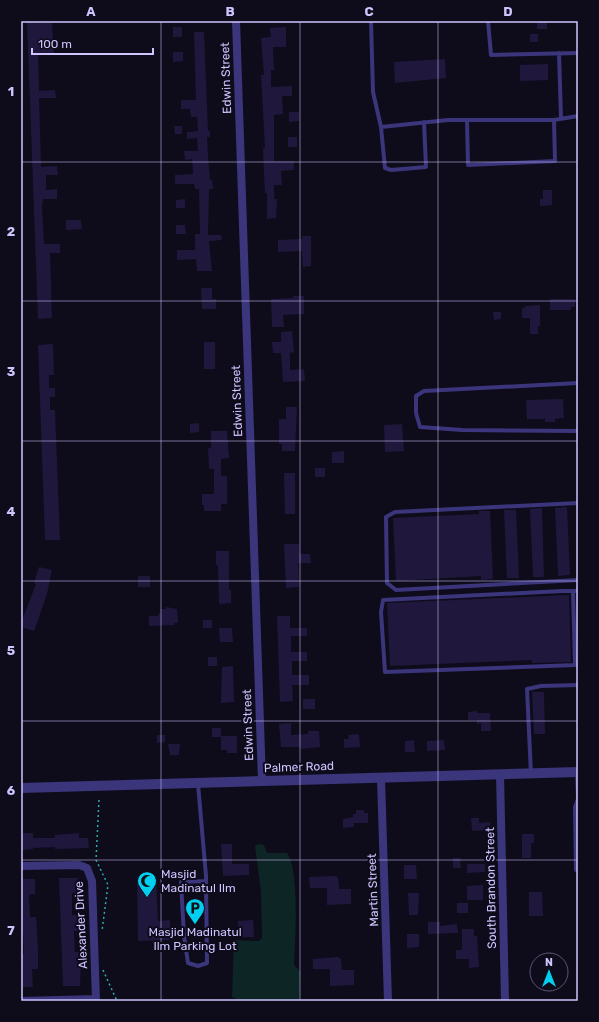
<svg xmlns="http://www.w3.org/2000/svg" width="599" height="1022" font-family="Rubik,sans-serif">
<style>
.green{fill:#0e2525}
.building{fill:#20173c}
.lines{fill:none;stroke-linecap:round;stroke-linejoin:round}
.path{stroke:#2cadaa;stroke-width:1.5;stroke-dasharray:2 3;stroke-linecap:butt}
.service{stroke:#3b357b;stroke-width:4}
.minor{stroke:#3b357b;stroke-width:8}
.tertiary{stroke:#3b357b;stroke-width:10}
.grid{fill:none;stroke:#cec5ff;stroke-width:1;stroke-opacity:0.55}
.labels{text-anchor:middle;stroke-width:4;stroke-linejoin:round;paint-order:stroke}
.street-label{font-size:12px;fill:#cec5ff;stroke:#0e0b1b}
.poi-label{font-size:12px;fill:#cec5ff;stroke:#0e0b1b;text-anchor:start}
.neatline{fill:none;stroke:#cec5ff;stroke-width:1.5}
.grid-label{font-size:13px;text-anchor:middle;font-weight:bold;fill:#cec5ff}
</style>
<rect width="100%" height="100%" fill="#0e0b1b"/>
<!-- green -->
<path class="green" d="M258 844 264 845 267 853H287C300 870 295 942 294 965L301 972 299 1001C283 1001 244 1005 232 997L234 940 259 941 262 938 261 892 255 846Z"/>
<!-- building -->
<path class="building" d="M27 21H37V23H52L54 53H38L39 91 55 90 56 98H39L41 167 57 166 58 175H46V190L57 189V199H43L42 206 44 244H60V253H50L52 318 38 319Z
M537 21H547V29H537Z
M173 27H182V37H173Z
M286 27V47H273L274 70H271V87L292 86V96H282L283 114 274 115V161H294V170L281 171 282 185H274V199H277L276 218 267 219V193H265L264 175 263 149 265 148 261 75H264L261 38 271 37 270 28Z
M194 32H204L208 131H210V137H207L208 156 210 180H212L213 189H209L208 235H221L222 240 209 241 212 271H197L196 259 177 260V250H195V234H200L199 189H195L194 184H175V175L193 174 192 159 185 160 184 151H198L197 138 187 139V132L198 131 197 117H191L190 109H181V100H196Z
M530 34H538V42H530Z
M173 52H183V61L173 62Z
M445 59 446 78 395 83 394 62Z
M548 64V80L520 81V65Z
M289 112H299V121L289 122Z
M174 126H182V134H175Z
M288 137H297V147H288Z
M543 190H552V205L540 206V199H543Z
M185 199V208H176V200Z
M66 220H81L82 229 66 230Z
M176 225H185L186 234H176Z
M302 236H311V266L303 267 302 251 278 252V240L302 239Z
M201 288H212V299H216V309H202Z
M293 296H304V314L283 315 284 327H272L271 299 293 298Z
M550 299H575V307H571V310H550Z
M540 305V326H538V334H530V318H522V308H525V306Z
M493 312H501V319L494 320Z
M292 331 294 352 290 353V370L304 369 305 381 283 382 281 353H273L272 342H281V332Z
M204 342H215V369H204Z
M53 344 54 375H49V388H55V397H50V410H55L60 540H45L38 345Z
M563 399 564 418 555 419V422H545V419H527L526 400Z
M286 407H297L295 451H282V444H279V419H286Z
M199 423V432L190 433V424Z
M402 424 404 451 385 452 384 425Z
M211 431H227L229 458 221 459V476H227V504H221V511H204V505H202V494H214V469H209L208 448H211Z
M344 451V463H332V452Z
M315 468H325V477H315Z
M284 473H295V514H285Z
M567 507 570 575 558 576 555 508Z
M542 508 544 577H533L530 509Z
M504 510H516L519 578H507Z
M479 511H490L493 579 481 580V576L396 581 393 518 479 514Z
M284 544H299L300 554H310L311 563H298L299 587 286 588Z
M216 551H229V590H231V603L219 604 218 565H216Z
M39 567 52 570 47 594 34 631 21 627V623L36 584 34 583Z
M138 576H150V587H138Z
M569 595 571 662 532 663V660L390 666 387 603Z
M166 607 177 609 178 623H174V625L149 626V616H158V614L161 613 160 609H166Z
M277 616H290V628H307V636H291V652H307V661H292V675H309V685H292L293 701 280 702Z
M203 620H212V628H203Z
M219 628H232L233 642H220Z
M208 657H217V666H208Z
M233 666 234 702 221 703 222 667Z
M532 692H544L545 734H534Z
M303 699H315V709H303Z
M477 711V713H490L491 731H481V723L477 724V720H468V712Z
M291 723V735L308 734V731H319L320 747 301 749V747H281L279 724Z
M212 728H221V736H237V753H227V750H221V737H212Z
M359 734 360 747 344 748V739H349L348 735Z
M157 735H165V742L157 743Z
M414 740 415 752H405V741Z
M444 740 445 750 427 751V741Z
M168 744H180L179 755H170Z
M356 810H364V813H368V823H354V827L343 828V819L353 817V814H356Z
M471 818H479V823L490 822V830L472 831Z
M21 833H33V838H55V835L79 833V838H88L89 848 55 849V847L33 848V849L21 850Z
M522 834H534V843H531V858H522Z
M221 844H232V864H249V875L223 876Z
M453 858H460L461 868H453Z
M467 864H485V872L467 873Z
M404 865H416L417 879H404Z
M335 876 338 877 339 889H351V904L327 905V888H310L309 877Z
M137 877H156L158 921 170 920 171 940 138 941Z
M59 878H78L77 893H72V915H79L78 931H74L75 952H79L81 960 80 986H63Z
M21 879H35V894L29 895 30 917H36L38 949V969H32L33 987H23V969H21V954H24L23 933H21Z
M483 885V900H467V886Z
M529 892H542L543 916H529Z
M408 893H419L418 915H409Z
M457 903H468V913H457Z
M253 920 254 937H239L238 921Z
M428 922H440V926L457 924 458 933 428 934Z
M462 929H474V936H477L479 967 469 968V959H456V950H462Z
M407 934H419V947L407 948Z
M338 957 341 959 342 970H354V985L330 986V969H313V959Z"/>
<g class="lines">
<!-- path -->
<path class="path" d="M99 800 96 860 108 885 102 931
M103 970 117 1001"/>
<!-- service -->
<path class="service" d="M371 21 373 92 381 127 448 120H554L578 116
M488 21 491 55 578 53
M559 53 561 118
M467 120 468 165 555 161 554 120
M381 127 385 168 391 170 426 167 424 122
M578 383 424 391 416 396V413L420 427 462 430 578 431
M578 503 395 512 386 517 387 583 396 590 578 580
M573 591 575 665 385 672 381 612 383 600 562 591H578
M577 772 578 799 575 807 576 870H578
M531 774 527 689 541 686 578 685
M198 784 206 876V881L207 963 198 966 188 963 184 936 181 882 206 881"/>
<!-- minor -->
<path class="minor" d="M236 21 262 781
M500 774 505 1001
M381 778 388 1001
M21 866 79 865 87 868 92 881 96 1001
M21 1001 96 999"/>
<!-- tertiary -->
<path class="tertiary" d="M21 788 578 772"/>
</g>
<!-- grid -->
<path class="grid" d="M161 21V1001M300 21V1001M438 21V1001M21 162H578M21 301H578M21 441H578M21 581H578M21 721H578M21 860H578"/>
<!-- icons -->
<defs>
<symbol id="mosque-pin" viewBox="-11 -11 22 30"><path d="M0 17L-7.5 6A9.5 9.5 0 1 1 7.5 6Z" fill="#00cff0" stroke="#0e0b1b"/><path d="M3.5-4.9A6 6 0 1 0 3.5 4.9A5 5 0 1 1 3.5-4.9Z" fill="#111"/></symbol>
<symbol id="parking-pin" viewBox="-11 -11 22 30"><path d="M0 17L-7.5 6A9.5 9.5 0 1 1 7.5 6Z" fill="#00cff0" stroke="#0e0b1b"/><path d="M-3.5-5.5H1a3.5 3.5 0 0 1 0 7H-1V5.5H-3.5ZM-1-3.4V-.6H.8a1.4 1.4 0 0 0 0-2.8Z" fill="#111"/></symbol>
</defs>
<g fill-rule="evenodd">
<use href="#mosque-pin" x="136" y="870" width="22" height="30"/>
<use href="#parking-pin" x="184" y="897" width="22" height="30"/>
</g>
<g class="labels">
<!-- street labels -->
<g class="street-label">
<text transform="translate(226 78) rotate(-92)" y="4">Edwin Street</text>
<text transform="translate(237 401) rotate(-92)" y="4">Edwin Street</text>
<text transform="translate(248 725) rotate(-92)" y="4">Edwin Street</text>
<text transform="translate(299 767) rotate(-2)" y="4">Palmer Road</text>
<text transform="translate(491 888) rotate(-91)" y="4">South Brandon Street</text>
<text transform="translate(373 890) rotate(-92)" y="4">Martin Street</text>
<text transform="translate(81 925) rotate(-93)" y="4">Alexander Drive</text>
</g>
<!-- poi labels -->
<g class="poi-label">
<text x="161" y="878">Masjid<tspan x="161" dy="14">Madinatul Ilm</tspan></text>
<text x="195" y="936" text-anchor="middle">Masjid Madinatul<tspan x="195" dy="14">Ilm Parking Lot</tspan></text>
</g>
</g>
<!-- border -->
<rect width="599" height="1022" fill="none" stroke="#0e0b1b" stroke-width="44"/>
<!-- north arrow -->
<g transform="translate(549 972)"><circle r="19" fill="#0e0b1b" stroke="#5b5576"/>
<path d="M0-3L7 15L0 10L-7 15Z" fill="#00cff0"/>
<text y="-6" font-size="11" font-weight="bold" text-anchor="middle" fill="#cec5ff">N</text>
</g>
<!-- scale -->
<path d="M32 48v6h121v-6" fill="none" stroke="#cec5ff" stroke-width="2"/>
<text x="38" y="48" font-size="12" fill="#cec5ff" stroke="#0e0b1b" stroke-width="3" paint-order="stroke">100 m</text>
<rect x="22" y="22" width="555" height="978" class="neatline"/>
<g class="grid-label">
<text x="91" y="16">A</text>
<text x="230" y="16">B</text>
<text x="369" y="16">C</text>
<text x="508" y="16">D</text>
<text x="11" y="96">1</text>
<text x="11" y="236">2</text>
<text x="11" y="376">3</text>
<text x="11" y="516">4</text>
<text x="11" y="655">5</text>
<text x="11" y="795">6</text>
<text x="11" y="935">7</text>
</g>
</svg>
